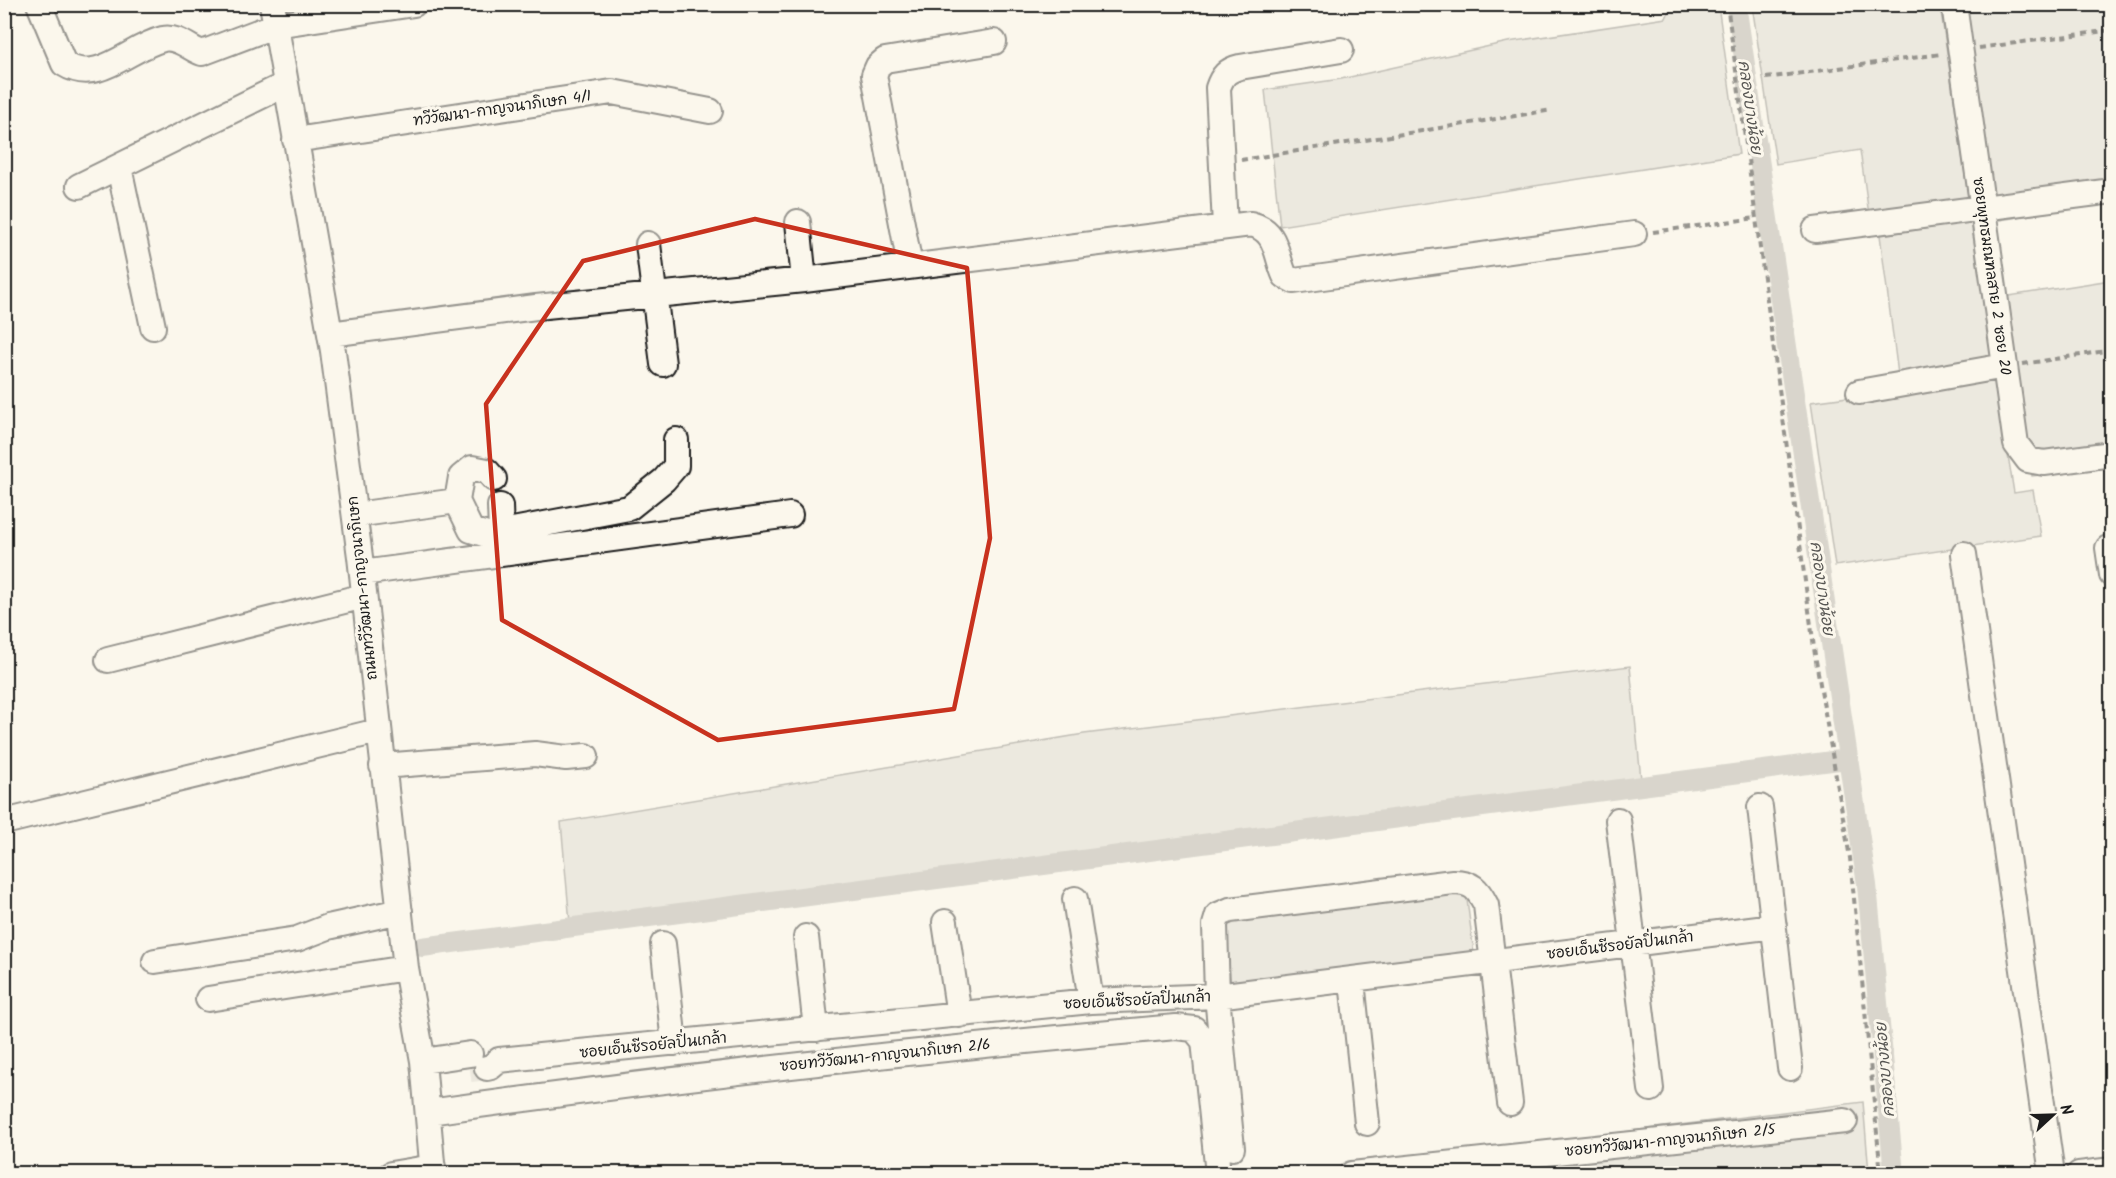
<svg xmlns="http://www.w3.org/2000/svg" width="2116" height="1178" font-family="Kalam,'Playpen Sans Thai',sans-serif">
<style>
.green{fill:#dad7ce;stroke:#7b7a75;stroke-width:1.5}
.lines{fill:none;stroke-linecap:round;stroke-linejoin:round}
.canal{stroke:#afaca5;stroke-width:20}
.minor-tunnel{stroke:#dad6cd;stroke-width:24;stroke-dasharray:24 12;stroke-linecap:butt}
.minor-casing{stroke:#1c1c1c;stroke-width:28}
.path{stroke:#1c1c1c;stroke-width:4;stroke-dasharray:6 4.5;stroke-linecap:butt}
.minor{stroke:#fbf7ec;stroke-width:24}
.marked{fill:none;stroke:#c8321e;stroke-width:4.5;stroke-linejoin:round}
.labels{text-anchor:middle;stroke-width:6;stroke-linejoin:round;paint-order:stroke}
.street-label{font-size:15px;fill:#1c1c1c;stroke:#fbf7ec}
.water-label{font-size:16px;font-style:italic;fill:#575653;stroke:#fbf7ec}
</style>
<rect width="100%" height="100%" fill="#fbf7ec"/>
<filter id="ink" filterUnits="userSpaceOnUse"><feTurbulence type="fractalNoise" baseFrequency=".0167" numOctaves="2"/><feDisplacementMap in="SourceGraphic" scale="12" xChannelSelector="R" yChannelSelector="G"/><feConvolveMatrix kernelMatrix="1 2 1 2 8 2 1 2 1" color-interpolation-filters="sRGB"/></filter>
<g filter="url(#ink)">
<!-- green -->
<path class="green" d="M1672 5H1718L1739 154 1280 226 1265 90 1341 79 1508 42 1666 18Z
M1752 5H1940L1969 202 1869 215 1860 150 1776 164Z
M1966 5H2111V202L1994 221Z
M1971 222 2014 493 2033 490 2041 536 1835 566 1811 402 1900 390 1880 235Z
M2111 280V467L2032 476 2002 297Z
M1630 666 1642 790 571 934 561 822 1084 734Z
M1466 892 1474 954 1231 984 1223 921Z
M1863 1102 1869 1173 1287 1174Z"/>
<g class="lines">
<!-- canal -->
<path class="canal" d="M1736 4 1867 885 1894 1174
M422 947 1847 759"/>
<!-- minor-tunnel -->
<path class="minor-tunnel" d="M470 1070 487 1068"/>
<defs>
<path id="minor" d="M39 4 64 64C99 86 129 47 163 39 178 36 190 49 202 53L276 25 414 4
M272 4 333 351 360 557 406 968 423 1061 433 1174
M1954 4 2016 444 2028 460 2044 463 2112 454
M295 140 612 92 710 111
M119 167 153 327
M79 186 284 85
M798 222 804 280
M1225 226 1218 88C1222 76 1227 70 1240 67L1341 50
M1815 230 2112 191
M648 244 663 364
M910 266 874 75 878 66 885 60 994 42
M330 334 536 307 804 280 1251 224C1278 231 1275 254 1285 276L1294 281 1634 234
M1859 392 2005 366
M494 479 487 471 472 468 461 477 457 501 471 530 487 535 629 508 664 480 676 466V440
M500 506 501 532
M355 515 457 501
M2108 548 2112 575
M1964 554 2052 1174
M362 573 790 515
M108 660 364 596
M382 766 535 754 566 758 586 756
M1760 807 1790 1068
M1618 820 1651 1089
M4 822 378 731
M1075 899 1091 1001
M945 922 959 1015
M806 937 816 1029
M663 944 674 1043
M155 961 297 939 328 927 400 911
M1352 981 1367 1123
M208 999 406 968
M423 1061 470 1054
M487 1068 491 1067 499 1060 1091 1001 1217 996 1774 926
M429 1112C678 1077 926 1049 1176 1027L1194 1029 1204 1041 1218 1174
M1232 1148 1217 996 1215 925 1218 915 1230 910 1453 882C1472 882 1478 889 1486 905L1510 1103
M391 1174 433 1167
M1352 1174 1845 1121
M2079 1174 2112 1170"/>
</defs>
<!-- minor casing -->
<use href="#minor" class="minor-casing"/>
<!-- path -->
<path class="path" d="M1727 4 1815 655 1850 858 1881 1174
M1979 48 2112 30
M1766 78 1941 54
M1241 160 1552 110
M1653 232 1756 218
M2023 364 2112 350"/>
<!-- minor -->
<use href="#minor" class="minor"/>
</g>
</g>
<!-- marked area -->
<path d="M0 0H2116V1178H0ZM755 219 967 268 990 538 954 709 718 740 502 620 486 404 583 261Z" fill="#fbf7ec" fill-opacity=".55" fill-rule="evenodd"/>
<path class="marked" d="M755 219 967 268 990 538 954 709 718 740 502 620 486 404 583 261Z"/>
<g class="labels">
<!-- street labels -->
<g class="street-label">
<text transform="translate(502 108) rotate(-8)" y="5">ทวีวัฒนา-กาญจนาภิเษก 4/1</text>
<text transform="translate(1992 276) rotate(82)" y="5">ซอยพุทธมณฑลสาย 2 ซอย 20</text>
<text transform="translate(362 588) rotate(-96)" y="5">ถนนทวีวัฒนา-กาญจนาภิเษก</text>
<text transform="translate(1620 945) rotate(-7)" y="5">ซอยเอ็นซีรอยัลปิ่นเกล้า</text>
<text transform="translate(1137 1000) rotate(-3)" y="5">ซอยเอ็นซีรอยัลปิ่นเกล้า</text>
<text transform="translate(653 1045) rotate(-6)" y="5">ซอยเอ็นซีรอยัลปิ่นเกล้า</text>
<text transform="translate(885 1055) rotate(-6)" y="5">ซอยทวีวัฒนา-กาญจนาภิเษก 2/6</text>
<text transform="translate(1670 1140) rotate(-6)" y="5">ซอยทวีวัฒนา-กาญจนาภิเษก 2/5</text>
</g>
<!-- water labels -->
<g class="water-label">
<text transform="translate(1751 107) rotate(82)" y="6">คลองบางน้อย</text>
<text transform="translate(1823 588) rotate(82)" y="6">คลองบางน้อย</text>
<text transform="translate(1884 1070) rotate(-95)" y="6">คลองบางน้อย</text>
</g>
</g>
<!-- margin -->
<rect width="2116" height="1178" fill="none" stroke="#fbf7ec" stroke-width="24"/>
<rect x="12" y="12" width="2092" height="1154" fill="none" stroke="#1c1c1c" stroke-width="2" filter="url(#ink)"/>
<!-- north arrow -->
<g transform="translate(2053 1115) rotate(68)" stroke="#fbf7ec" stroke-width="4.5" paint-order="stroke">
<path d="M0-4.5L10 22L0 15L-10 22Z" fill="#1c1c1c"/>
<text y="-9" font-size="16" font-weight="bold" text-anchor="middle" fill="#1c1c1c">N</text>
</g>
</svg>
